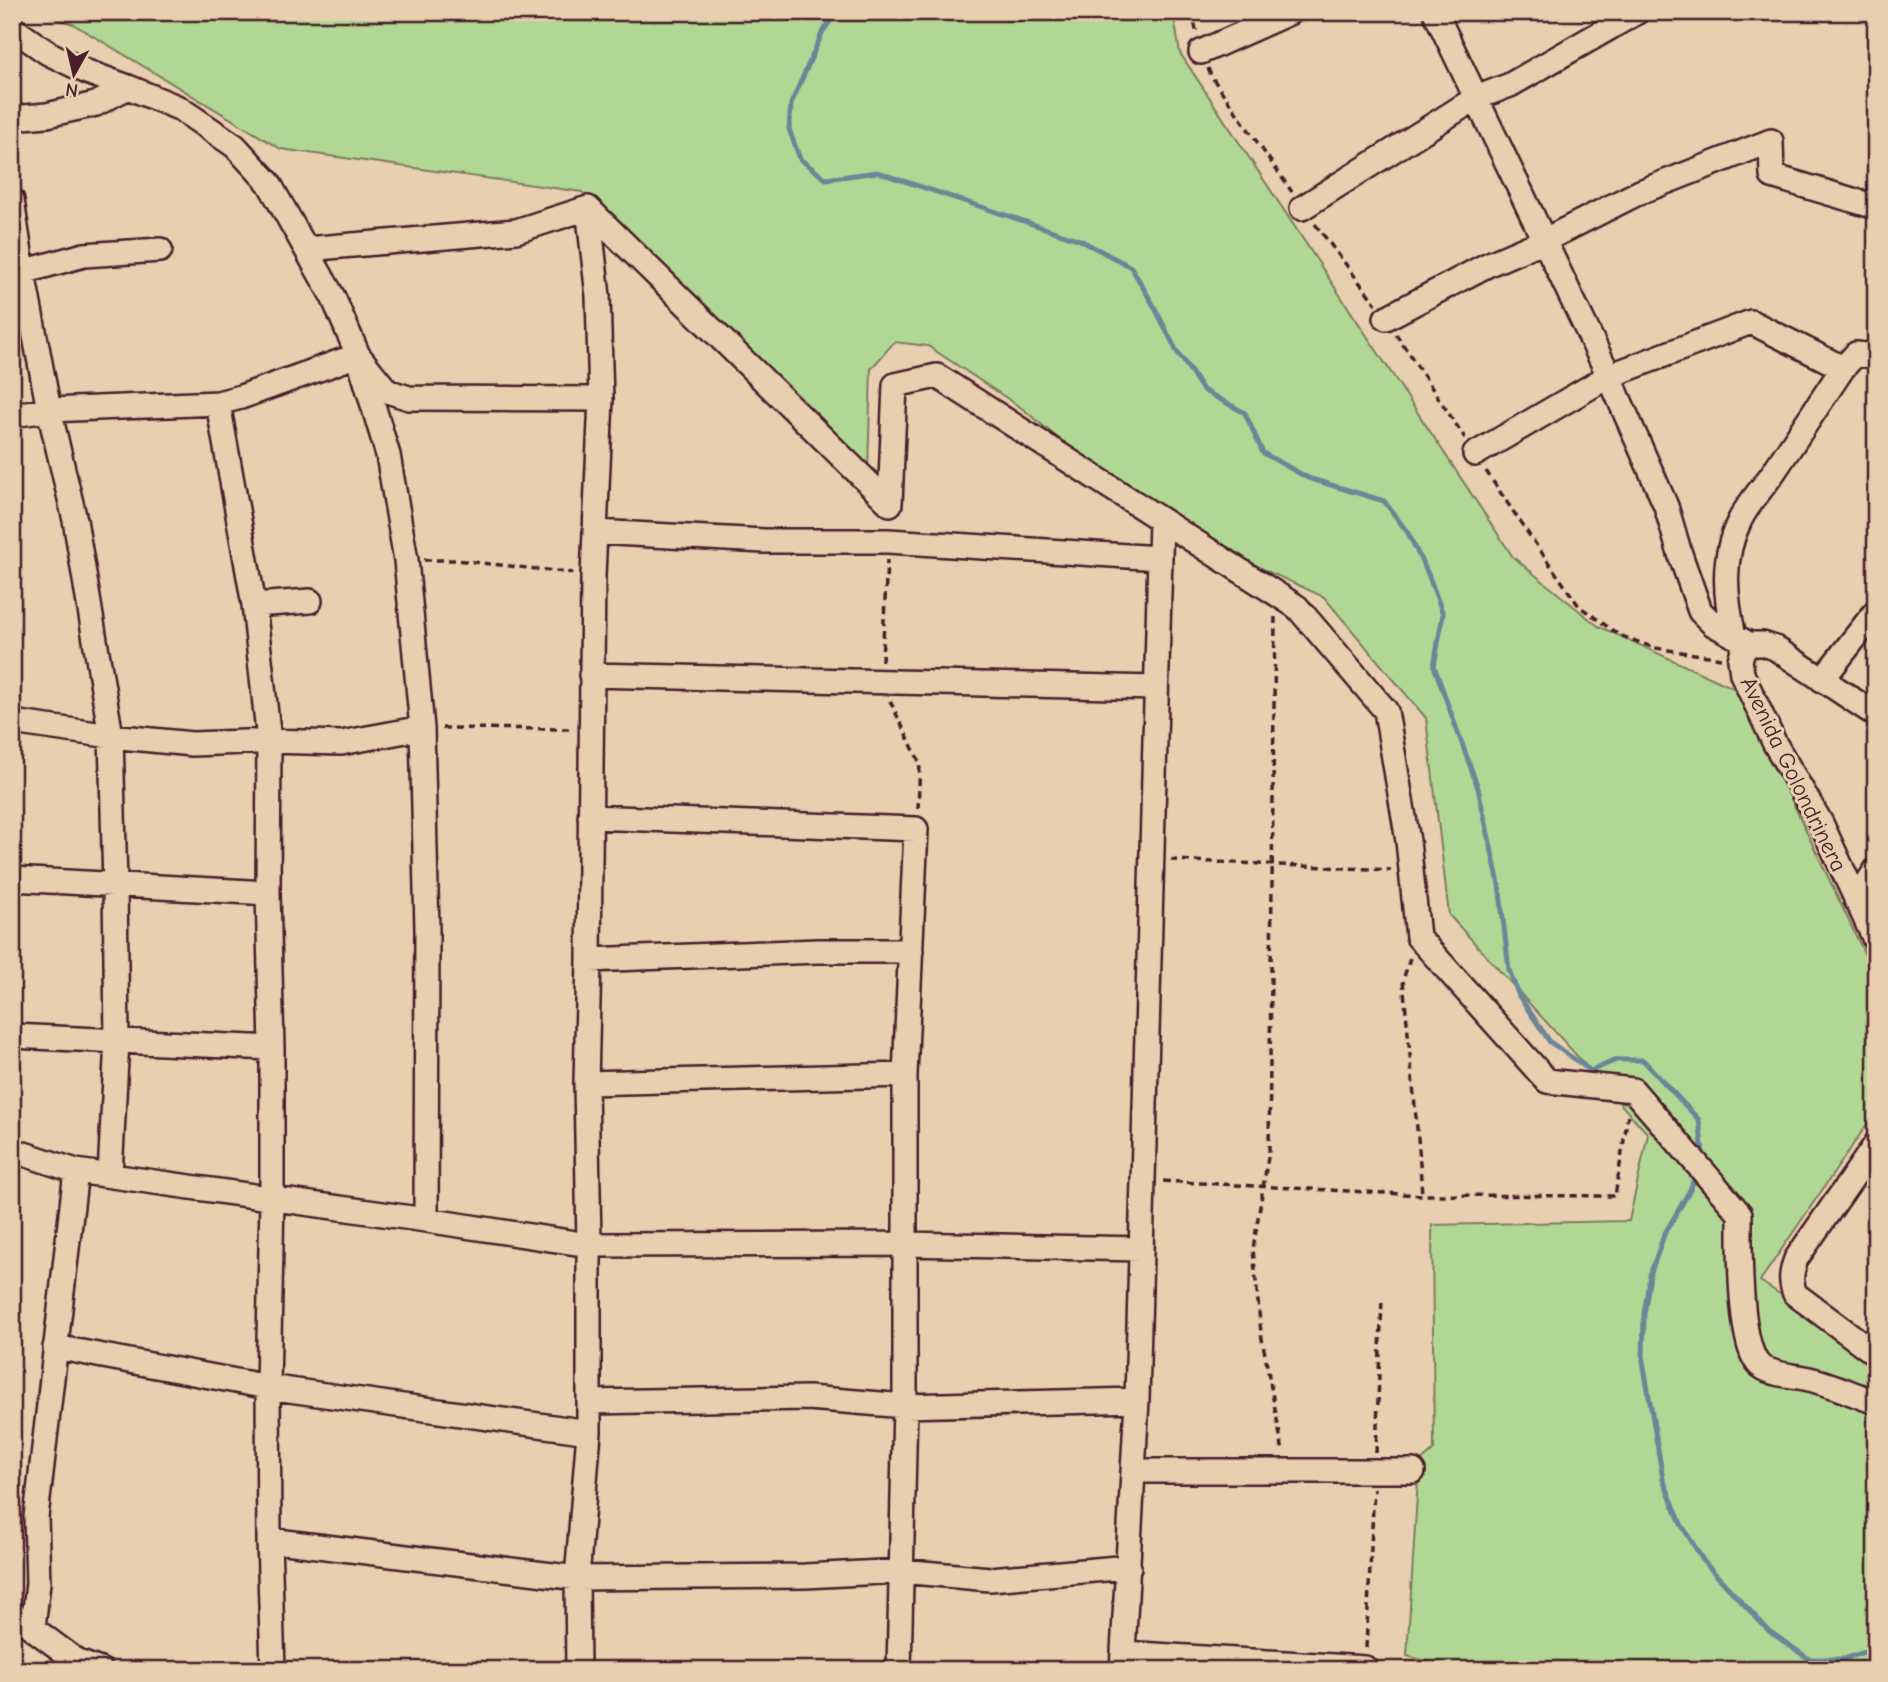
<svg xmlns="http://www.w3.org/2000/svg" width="1888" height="1682" font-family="'Comic Neue',sans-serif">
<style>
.green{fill:#b0d894;stroke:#7d7c60;stroke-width:2}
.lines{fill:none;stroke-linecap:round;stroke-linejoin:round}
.stream{stroke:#6a8698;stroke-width:5}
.minor-casing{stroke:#4a1f2b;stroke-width:28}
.path{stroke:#4a1f2b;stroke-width:3.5;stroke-dasharray:7 5;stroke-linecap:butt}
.minor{stroke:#e7cfaf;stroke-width:23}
.labels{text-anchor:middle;stroke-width:6;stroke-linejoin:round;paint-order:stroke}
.street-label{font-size:23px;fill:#4a1f2b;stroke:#e7cfaf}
</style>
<rect width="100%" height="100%" fill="#e7cfaf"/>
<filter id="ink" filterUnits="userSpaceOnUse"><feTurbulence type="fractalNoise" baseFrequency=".0143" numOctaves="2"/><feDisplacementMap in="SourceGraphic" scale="14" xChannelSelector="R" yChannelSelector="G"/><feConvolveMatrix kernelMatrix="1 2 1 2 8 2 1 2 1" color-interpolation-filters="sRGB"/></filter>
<g filter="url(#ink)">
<!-- green -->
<path class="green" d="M39 12H1173L1180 53 1513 557 1598 626 1740 691 1876 978V1111L1760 1281 1876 1357V1670H1461L1407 1656 1419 1463 1434 1450 1432 1225 1629 1221 1648 1134 1449 915 1426 718 1324 597 1250 563 1112 483 1023 409 928 346 894 342 871 369 868 471 582 192 281 149 73 24Z"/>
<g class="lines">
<!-- stream -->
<path class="stream" d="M837 12 823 31 791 104 789 129 800 159 826 179 877 172 1080 240 1131 267 1154 306 1176 350 1203 390 1245 413 1263 453 1308 478 1384 501 1408 533 1428 574 1443 614 1434 666 1478 788 1499 884 1509 970 1519 996 1550 1042 1591 1071 1616 1060H1643L1699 1120 1703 1153 1701 1158
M1696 1174 1690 1190 1664 1235 1650 1275 1644 1314 1643 1361 1663 1479 1681 1524 1704 1562 1769 1631 1809 1659H1844L1876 1648"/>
<defs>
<path id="minor" d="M1435 12 1609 376 1666 506 1680 554 1700 611 1713 624 1749 644H1763L1775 648 1876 715
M12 28 48 53 87 72 128 87 179 108 235 146 269 183 333 297 358 355 388 455 406 560 422 728 427 930 426 1220
M1201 52 1291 12
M12 118 47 115 96 104 128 87
M12 200 23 273 49 410 75 520 111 736 115 885 117 1040 110 1175
M1302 208 1476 98 1510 85 1637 12
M306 249 516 231 588 208 890 504 895 385 937 376 1297 607 1386 711 1408 841 1418 937 1547 1081 1633 1090 1740 1214C1740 1242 1738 1354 1762 1367 1776 1376 1793 1375 1809 1379 1832 1384 1854 1395 1876 1402
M12 275 84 255 160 250
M1386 318 1487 265 1545 240 1640 192 1771 141 1772 176 1876 207
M218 403 254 605 269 741 268 893 272 1048V1199L268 1387 269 1540 273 1670
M12 415 49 410 218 403 241 397 358 355 387 391 409 398 601 399
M1475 454 1609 376 1751 322 1843 368
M595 532 764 541H888L1160 558
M254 605 310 601
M1734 636C1725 597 1721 557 1740 520 1749 501 1766 485 1777 467 1799 434 1821 401 1843 368L1856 354 1876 356
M1749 644 1743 650 1740 660 1742 674 1775 744 1821 823 1876 942
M591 675 1156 688
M1822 680 1876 611
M12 722 111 736 192 744 269 741 341 743 422 728
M590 817 916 829 905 1075V1406L899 1670
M12 879 268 893
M1856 900 1876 870
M589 960 818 951H911
M12 1036 272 1048
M586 1083 905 1075
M1876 1144 1796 1259C1791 1273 1790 1281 1795 1294L1876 1354
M12 1150 76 1171 426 1220 589 1245 905 1244 1141 1249
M55 1347 268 1387 589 1432
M589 1402 808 1398 905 1406 1137 1400
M1134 1471H1413
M269 1540 577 1578 805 1576 901 1571 990 1579 1129 1567
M12 1613 78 1662 100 1670
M33 1628 38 1583 36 1517 76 1171
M1123 1653 1365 1668V1670
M578 1670 577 1578 589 1432V1245L586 1083 589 960 593 576 601 399 598 296 588 208
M1122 1670 1137 1400 1161 520"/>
</defs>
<!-- minor casing -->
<use href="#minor" class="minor-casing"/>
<!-- path -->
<path class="path" d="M1192 12 1197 34
M1208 68 1211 76 1292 192
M1315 224 1376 304
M1396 334 1465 438
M1486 471 1523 526 1579 606 1619 635 1655 648 1721 658
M424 560H455L573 573
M1275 617 1269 1151 1253 1249 1261 1333 1283 1452
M882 661 887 560
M890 701 920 763 918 809
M442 728 571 729
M1171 860 1391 870
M1410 958 1403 980 1419 1149 1422 1195
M1163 1181 1422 1195 1615 1196 1628 1115
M1376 1453 1382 1298
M1366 1648 1374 1488"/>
<!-- minor -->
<use href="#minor" class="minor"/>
</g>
</g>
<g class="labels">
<!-- street labels -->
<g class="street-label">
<text transform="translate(1794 774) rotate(64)" y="8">Avenida Golondrinera</text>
</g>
</g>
<!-- margin -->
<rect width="1888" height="1682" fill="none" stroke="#e7cfaf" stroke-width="42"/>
<rect x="21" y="21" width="1846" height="1640" fill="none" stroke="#4a1f2b" stroke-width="2.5" filter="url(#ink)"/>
<!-- north arrow -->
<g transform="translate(74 74) rotate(188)" stroke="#e7cfaf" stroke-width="5" paint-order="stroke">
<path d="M0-5L12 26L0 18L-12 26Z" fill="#4a1f2b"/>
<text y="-10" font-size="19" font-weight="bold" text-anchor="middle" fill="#4a1f2b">N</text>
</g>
</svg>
